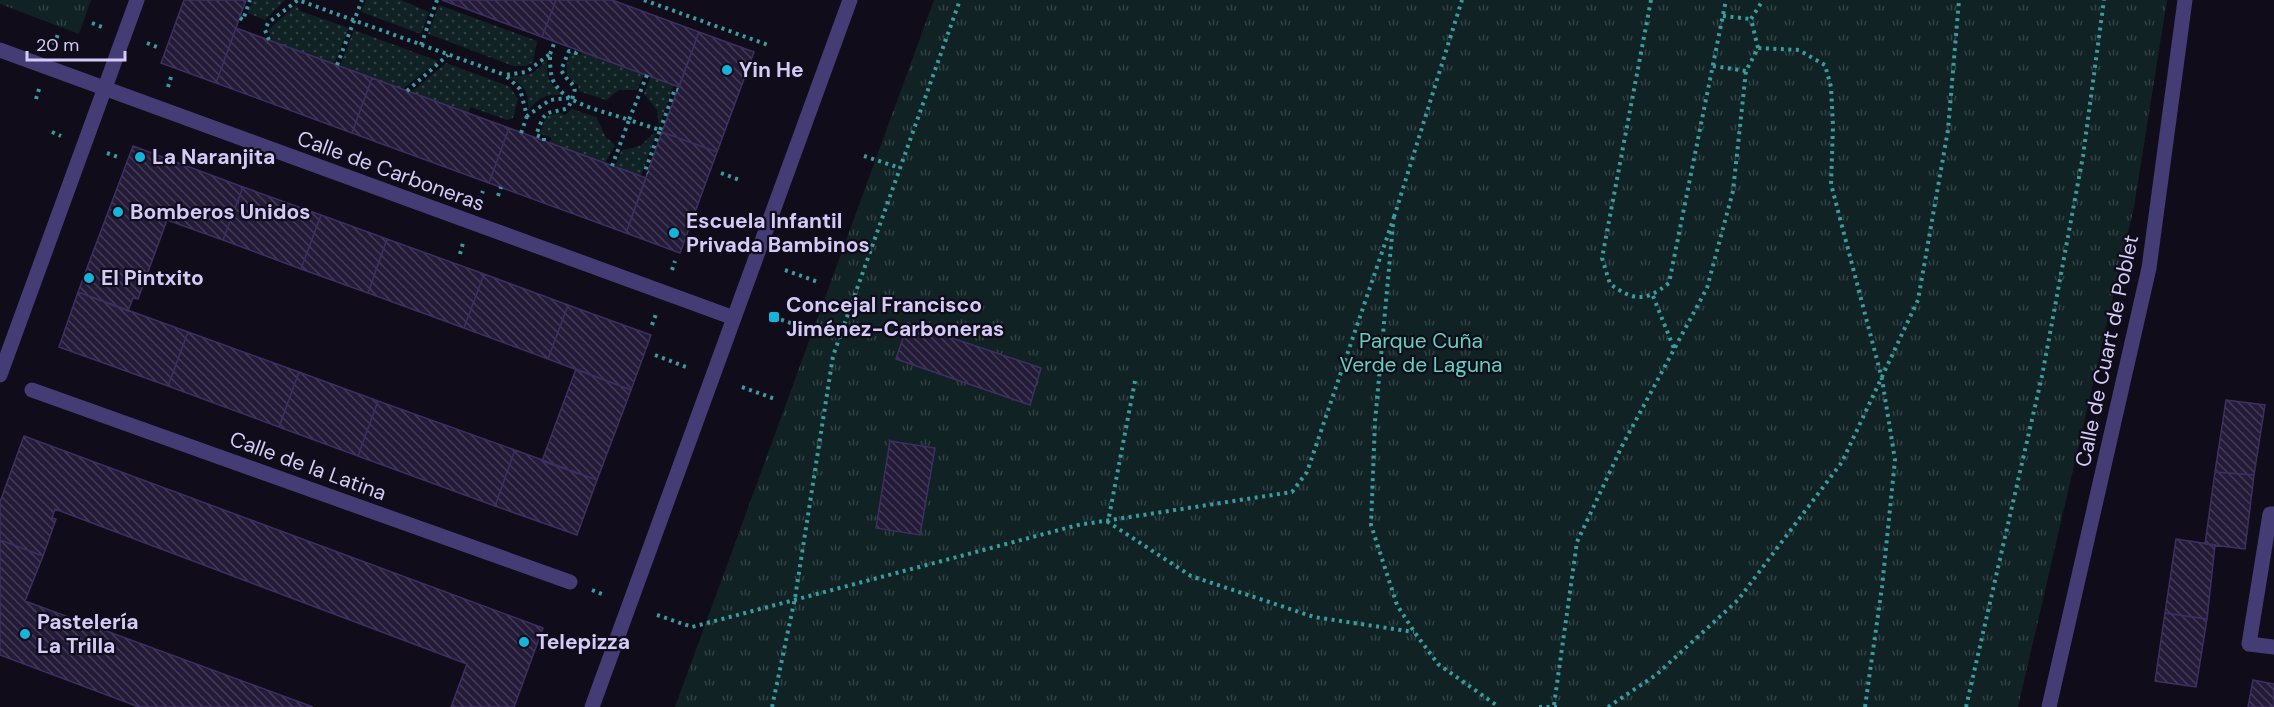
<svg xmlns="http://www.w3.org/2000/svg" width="2274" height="707" font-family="'DM Sans',sans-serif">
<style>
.park{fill:url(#park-tufts)}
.garden{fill:url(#garden-dots)}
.building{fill:url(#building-back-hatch);stroke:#3e2f62;stroke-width:1.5}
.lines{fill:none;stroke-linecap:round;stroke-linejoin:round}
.path{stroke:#399ca0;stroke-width:4;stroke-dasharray:3 4.5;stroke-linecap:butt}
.pedestrian{stroke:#443c74;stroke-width:15}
.minor{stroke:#443c74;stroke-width:15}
.tertiary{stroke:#443c74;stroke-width:15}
.poi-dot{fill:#17b3d9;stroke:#100c1a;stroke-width:2}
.labels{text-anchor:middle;stroke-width:4.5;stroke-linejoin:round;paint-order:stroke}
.poi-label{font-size:21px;font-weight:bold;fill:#d5cbf9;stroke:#100c1a;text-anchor:start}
.street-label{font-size:21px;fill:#d5cbf9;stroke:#100c1a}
.park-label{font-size:21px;fill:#60d0bf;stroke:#100c1a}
</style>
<defs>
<pattern id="park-tufts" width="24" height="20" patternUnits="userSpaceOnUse" patternTransform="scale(1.5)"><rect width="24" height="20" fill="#102223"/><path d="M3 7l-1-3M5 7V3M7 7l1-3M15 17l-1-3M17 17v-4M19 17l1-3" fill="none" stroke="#324144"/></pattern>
<pattern id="garden-dots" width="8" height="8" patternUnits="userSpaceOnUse" patternTransform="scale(1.5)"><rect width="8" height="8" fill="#102223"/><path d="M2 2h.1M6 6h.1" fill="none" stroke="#324144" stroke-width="1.8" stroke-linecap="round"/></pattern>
<pattern id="building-back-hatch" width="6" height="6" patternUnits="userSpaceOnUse" patternTransform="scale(1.5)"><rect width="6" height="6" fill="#241b39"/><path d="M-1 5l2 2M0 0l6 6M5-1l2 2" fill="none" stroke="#433b56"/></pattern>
</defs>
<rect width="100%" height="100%" fill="#100c1a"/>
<!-- park -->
<path class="park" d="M0 0H91L79 34 0 4Z
M934 0H2167L2134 207 2018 707H675Z"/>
<!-- garden -->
<path class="garden" d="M253 0H285L265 20 248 13Z
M366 0H401L429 12 421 34 361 12Z
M296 5 300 11 349 28 334 64 273 42 268 30Z
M439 5 537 41 533 62 526 66H513L428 34Z
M354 30 438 61 403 89 340 66Z
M571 52 580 55 582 52 644 74 637 90H619L606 100 579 91 578 85C563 74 565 69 571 52Z
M547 58C546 78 549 85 565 95 547 94 539 96 528 111 529 92 526 87 510 77 529 76 536 74 547 58Z
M446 63 503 84 510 87 518 99 513 118 507 120 471 107 468 113 411 92Z
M651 76 674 85 659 126 657 110 644 94Z
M572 109 596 117 606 137 615 145 605 163 550 143 551 138 540 133 546 117 557 113 565 115Z
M654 133 656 134 641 176 614 167 622 150 640 146Z"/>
<!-- building -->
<path class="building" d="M184 0H246L216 83 161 63Z
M442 0H556L542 37Z
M556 0H612L699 32 679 87 542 37Z
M236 28 372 78 352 133 216 83Z
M699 32 754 52 717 152 662 132Z
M372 78 509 128 489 183 352 133Z
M509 128 646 178 626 233 489 183Z
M662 132 717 152 680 253 626 233Z
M133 146 243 187 223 240 167 220 138 299 133 298 128 311 78 292Z
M243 187 321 215 301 269 223 240Z
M321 215 387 239 368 293 301 269Z
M387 239 484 274 464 328 368 293Z
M484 274 568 305 548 359 464 328Z
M78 292 188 332 168 386 59 347Z
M568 305 651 335 631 390 548 359Z
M908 323 1041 368 1030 405 896 359Z
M188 332 299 372 279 427 168 386Z
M576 369 631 390 597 480 542 461Z
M299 372 378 401 358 456 279 427Z
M2226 400 2265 405 2254 475 2215 472Z
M378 401 515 450 495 506 358 456Z
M24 436 543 628 514 707H451L467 664 55 509 52 518 56 519 43 556 0 540V502Z
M890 441 935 448 920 535 876 528Z
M515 450 597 480 577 535 495 506Z
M2215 472 2254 475 2245 549 2205 544Z
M2176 539 2215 545 2207 619 2165 613Z
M0 540 43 556 25 601 313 707H139L0 655Z
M2165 613 2207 619 2196 687 2155 681Z
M2253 680 2274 684V707H2248Z"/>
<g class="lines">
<!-- path -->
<path class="path" d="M644 0 768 45
M1651 0 1602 258 1610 284C1634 301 1645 302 1669 283L1726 0
M1723 16 1751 19
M240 18 243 20 250 0
M92 23 102 27
M269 40 265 30 268 23 298 0 505 75
M147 43 157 47
M54 45 58 34
M421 45 437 0
M1758 48 1751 19 1763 0
M550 54 555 41
M337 65 362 0
M1713 66 1746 71
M647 75 629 120 660 130 645 171 648 173
M168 87 171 77
M407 91 448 55
M569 98 550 100 527 116 520 89 505 75 526 72 550 54C550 61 550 70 552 78 562 105 605 111 629 120L612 166
M36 99 39 89
M660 130 675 89 678 90
M52 132 61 136
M521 133 527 116
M544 141V138L536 135C547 106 544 116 568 108 581 80 573 91 561 70L569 51 576 53 577 50
M107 153 118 157
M864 156 900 168
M721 173 742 181
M498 196 501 187
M479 200 483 191
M1394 217 1462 0
M1393 224 1375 422 1371 525 1397 605 1415 633 1438 664 1499 707
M696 239 729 250
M460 254 463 243
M672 270 675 261
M785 270 818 282
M1653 296 1675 351
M774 317 802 327
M652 325 656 314
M655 355 686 367
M1135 381 1108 522 1191 576 1314 617 1414 632
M742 387 775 399
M592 590 602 594
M657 615 692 627 1078 525 1292 492 1307 472 1394 217
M1554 705 1577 542 1622 446 1707 288 1733 191 1746 71 1758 48 1799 50 1825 65 1831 87 1833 126 1831 184 1882 379 1895 460 1882 587 1865 707
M772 707 795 598 833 356 960 0
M1539 707H1560
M1608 707 1656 675 1738 600 1842 462 1918 300 1948 130 1959 0
M1966 707 2042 376 2083 156 2104 0"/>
<!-- pedestrian -->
<path class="pedestrian" d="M32 390 570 582"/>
<!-- minor -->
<path class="minor" d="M0 50 734 318
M0 375 137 0
M2274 514H2270L2249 644 2274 647
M2049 707 2149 268 2185 0"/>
<!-- tertiary -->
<path class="tertiary" d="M592 707 850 0"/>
</g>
<!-- markers -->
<g class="poi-dot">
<circle cx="727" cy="70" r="6"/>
<circle cx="140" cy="157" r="6"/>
<circle cx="118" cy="212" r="6"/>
<circle cx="674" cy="233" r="6"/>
<circle cx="89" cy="278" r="6"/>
<rect x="768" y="311" width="12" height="12" rx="3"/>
<circle cx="25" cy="634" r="6"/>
<circle cx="524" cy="642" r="6"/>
</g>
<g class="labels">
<!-- poi labels -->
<g class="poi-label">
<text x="739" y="77">Yin He</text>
<text x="152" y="164">La Naranjita</text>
<text x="130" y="219">Bomberos Unidos</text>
<text x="686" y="228">Escuela Infantil<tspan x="686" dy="24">Privada Bambinos</tspan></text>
<text x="101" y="285">El Pintxito</text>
<text x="786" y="312">Concejal Francisco<tspan x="786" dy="24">Jiménez-Carboneras</tspan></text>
<text x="37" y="629">Pastelería<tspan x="37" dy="24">La Trilla</tspan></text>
<text x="536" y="649">Telepizza</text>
</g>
<!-- street labels -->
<g class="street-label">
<text transform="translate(391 171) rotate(20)" y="7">Calle de Carboneras</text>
<text transform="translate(2107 351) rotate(-78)" y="7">Calle de Cuart de Poblet</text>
<text transform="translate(308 466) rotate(20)" y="7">Calle de la Latina</text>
</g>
<!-- park labels -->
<g class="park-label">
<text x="1421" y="348">Parque Cuña<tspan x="1421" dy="24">Verde de Laguna</tspan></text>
</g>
</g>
<!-- scale -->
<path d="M27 51v9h98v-9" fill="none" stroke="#d5cbf9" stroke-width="3"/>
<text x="36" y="51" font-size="18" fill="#d5cbf9" stroke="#100c1a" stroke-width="4.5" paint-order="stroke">20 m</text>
</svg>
